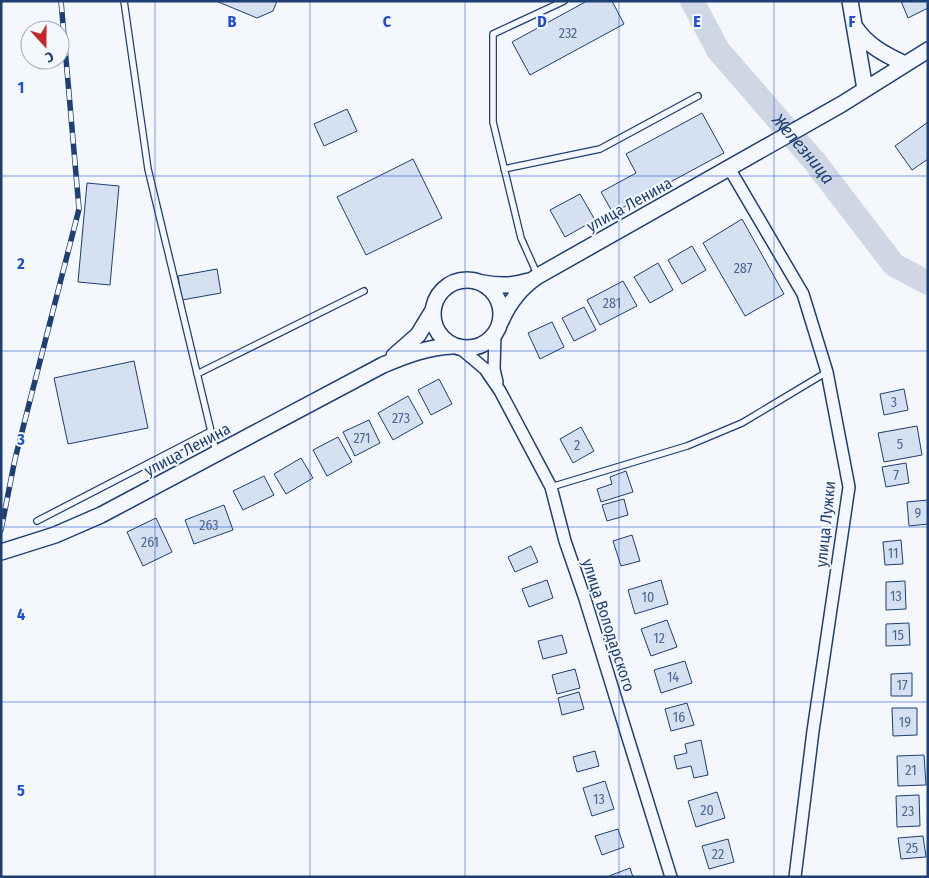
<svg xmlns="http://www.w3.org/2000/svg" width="929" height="878" font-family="'Fira Sans Condensed',sans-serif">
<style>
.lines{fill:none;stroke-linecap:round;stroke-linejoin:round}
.river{stroke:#cfd7e4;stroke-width:24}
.building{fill:#d5e0f0;stroke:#1d3f73}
.service-casing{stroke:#1d3f73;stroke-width:8}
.minor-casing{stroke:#1d3f73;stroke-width:14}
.tertiary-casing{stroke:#1d3f73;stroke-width:18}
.service{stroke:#f4f7fb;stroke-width:5.5}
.minor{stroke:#f4f7fb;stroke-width:11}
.tertiary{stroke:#f4f7fb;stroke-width:15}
.rail-casing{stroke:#1d3f73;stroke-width:5.5}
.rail{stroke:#f4f7fb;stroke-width:4;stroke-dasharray:11;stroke-linecap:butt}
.grid{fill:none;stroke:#1d4ed8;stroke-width:1;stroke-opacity:0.55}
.labels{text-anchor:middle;stroke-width:4;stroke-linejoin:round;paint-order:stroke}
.number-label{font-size:14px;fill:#4b6792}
.street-label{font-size:16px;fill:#1d3f73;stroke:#f4f7fb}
.water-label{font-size:18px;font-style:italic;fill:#1d3f73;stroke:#f4f7fb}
.grid-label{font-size:16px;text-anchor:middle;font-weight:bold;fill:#1d4ed8;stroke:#f4f7fb;stroke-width:4;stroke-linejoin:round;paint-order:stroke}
</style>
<rect width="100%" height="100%" fill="#f4f7fb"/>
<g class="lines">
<!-- river -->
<path class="river" id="s1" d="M692 1 718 50 815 162 894 265 928 283"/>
</g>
<!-- building -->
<path class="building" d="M216 1H277L273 11 257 18Z
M587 1H612L624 24 530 75 512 42Z
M901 1H928V8L908 18Z
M347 109 357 131 324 146 314 124Z
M702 113 724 153 613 213 601 192 636 173 626 154Z
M928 122V159L912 170 895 146Z
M413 159 442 218 366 255 337 197Z
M87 183 119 186 110 285 78 282Z
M580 194 595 220 565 237 550 210Z
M742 219 784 294 745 316 703 243Z
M692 246 706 270 682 284 668 260Z
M658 263 673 290 650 303 634 277Z
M217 269 221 293 182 300 178 276Z
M623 281 637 306 600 325 587 300Z
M584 307 596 330 574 341 562 318Z
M552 322 564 347 540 359 528 333Z
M134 361 148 428 68 444 54 378Z
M439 379 452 404 431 415 418 390Z
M904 389 908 410 884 415 880 394Z
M408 396 423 423 393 440 378 413Z
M369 420 380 443 355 456 343 432Z
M917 426 922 455 884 462 878 433Z
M581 427 594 451 573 463 560 439Z
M338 437 352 462 327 476 313 450Z
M301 458 313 478 286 494 274 474Z
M906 463 909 483 886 487 882 467Z
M626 471 633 492 601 502 597 489 612 484 610 477Z
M264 476 274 495 243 510 233 491Z
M624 499 628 515 607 521 602 505Z
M928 500V524L909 526 907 502Z
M224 505 233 530 194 544 185 520Z
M156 518 172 552 143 566 127 532Z
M632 535 640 561 621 566 613 541Z
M901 540 903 564 885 565 883 542Z
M531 546 538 562 515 572 508 557Z
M547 580 553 598 529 607 522 589Z
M661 580 668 604 635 614 628 590Z
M905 581 906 609 886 610V582Z
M667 620 677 647 651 656 641 629Z
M909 623 910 645 886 646V624Z
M562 635 567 653 543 659 538 641Z
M685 661 692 683 661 693 654 670Z
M575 669 580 688 557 694 552 675Z
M912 673V696H891V674Z
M579 692 584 709 562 715 558 698Z
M687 703 694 725 671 731 665 709Z
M892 708H917V735L893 736Z
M701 740 708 775 694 778 691 766 677 769 674 756 687 753 685 744Z
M595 751 599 766 577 772 573 757Z
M924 755 926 785 898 786 897 756Z
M605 781 614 809 592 816 583 788Z
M717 792 725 818 696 827 688 801Z
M919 795 920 826 897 827 896 796Z
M618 829 624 847 602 855 595 836Z
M923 836 926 857 901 859 898 838Z
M728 839 734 862 709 869 702 846Z
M630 868 633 877H609V876Z"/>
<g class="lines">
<defs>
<path id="service" d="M124 1 148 169 216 452
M504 169 600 149 698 96
M538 276 521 238 493 122V34L564 1
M197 374 364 291
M551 487 687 446 742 423 827 372
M37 521 211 431"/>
<path id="minor" d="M729 168 803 294 827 372 849 487 813 731 795 877
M495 334 494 369 497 382
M460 348 485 369 500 391 551 487 565 541 585 599 671 877"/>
<path id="tertiary" d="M850 1 865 89
M855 27C868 46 884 54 905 64
M433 314a34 34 0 1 1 68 0a34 34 0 1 1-68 0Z
M483 283C500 286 512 286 529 281
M501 321C509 303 521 287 538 276L842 104 928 50
M394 356 418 335 432 312
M1 552 55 535 101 515 383 365C407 355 428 347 453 346"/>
</defs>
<!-- service casing -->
<use href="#service" class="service-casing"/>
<!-- minor casing -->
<use href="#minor" class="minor-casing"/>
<!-- tertiary casing -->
<use href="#tertiary" class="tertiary-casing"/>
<!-- service -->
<use href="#service" class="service"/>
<!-- minor -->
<use href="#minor" class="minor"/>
<!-- tertiary -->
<use href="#tertiary" class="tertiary"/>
<defs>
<path id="rail" d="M1 530 15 459 79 209 61 1"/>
</defs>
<!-- rail casing -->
<use href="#rail" class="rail-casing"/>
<!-- rail -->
<use href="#rail" class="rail"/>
</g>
<!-- grid -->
<path class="grid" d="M155 1V877M310 1V877M465 1V877M619 1V877M774 1V877M1 176H928M1 351H928M1 527H928M1 702H928"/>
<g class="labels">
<!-- number labels -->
<g class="number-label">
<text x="568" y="38">232</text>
<text x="743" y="273">287</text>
<text x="612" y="308">281</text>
<text x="894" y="407">3</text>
<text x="401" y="423">273</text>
<text x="362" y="443">271</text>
<text x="900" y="449">5</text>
<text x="577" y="450">2</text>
<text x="896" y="480">7</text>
<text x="918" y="518">9</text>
<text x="209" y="530">263</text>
<text x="150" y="547">261</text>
<text x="893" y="558">11</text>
<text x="896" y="601">13</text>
<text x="648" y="602">10</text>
<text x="898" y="640">15</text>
<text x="659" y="643">12</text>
<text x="673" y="682">14</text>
<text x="902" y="690">17</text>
<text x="679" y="722">16</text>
<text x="905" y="727">19</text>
<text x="911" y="775">21</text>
<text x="599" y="804">13</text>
<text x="707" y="815">20</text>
<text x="908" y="816">23</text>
<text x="912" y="853">25</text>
<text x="718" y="859">22</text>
</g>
<!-- street labels -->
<g class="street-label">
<text transform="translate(629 204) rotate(-29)" y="6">улица Ленина</text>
<text transform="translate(187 449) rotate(-28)" y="6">улица Ленина</text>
<text transform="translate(825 524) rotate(-84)" y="6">улица Лужки</text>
<text transform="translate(609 625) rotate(72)" y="6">улица Володарского</text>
</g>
<!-- water labels -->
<g class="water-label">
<text dy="6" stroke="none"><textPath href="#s1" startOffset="186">Железница</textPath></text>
</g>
</g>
<g class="grid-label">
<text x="232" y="27">B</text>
<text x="387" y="27">C</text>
<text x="542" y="27">D</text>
<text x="697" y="27">E</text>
<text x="852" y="27">F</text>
<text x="21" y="93">1</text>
<text x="21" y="269">2</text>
<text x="21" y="445">3</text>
<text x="21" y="620">4</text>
<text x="21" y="796">5</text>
</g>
<!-- border -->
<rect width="929" height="878" fill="none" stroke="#1d3f73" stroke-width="5"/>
<!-- north arrow -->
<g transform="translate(45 45) rotate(159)"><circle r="24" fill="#f4f7fb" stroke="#9eadc5"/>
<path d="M0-4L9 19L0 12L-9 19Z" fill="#c62828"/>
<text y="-8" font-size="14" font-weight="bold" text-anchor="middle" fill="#1d3f73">С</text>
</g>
</svg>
